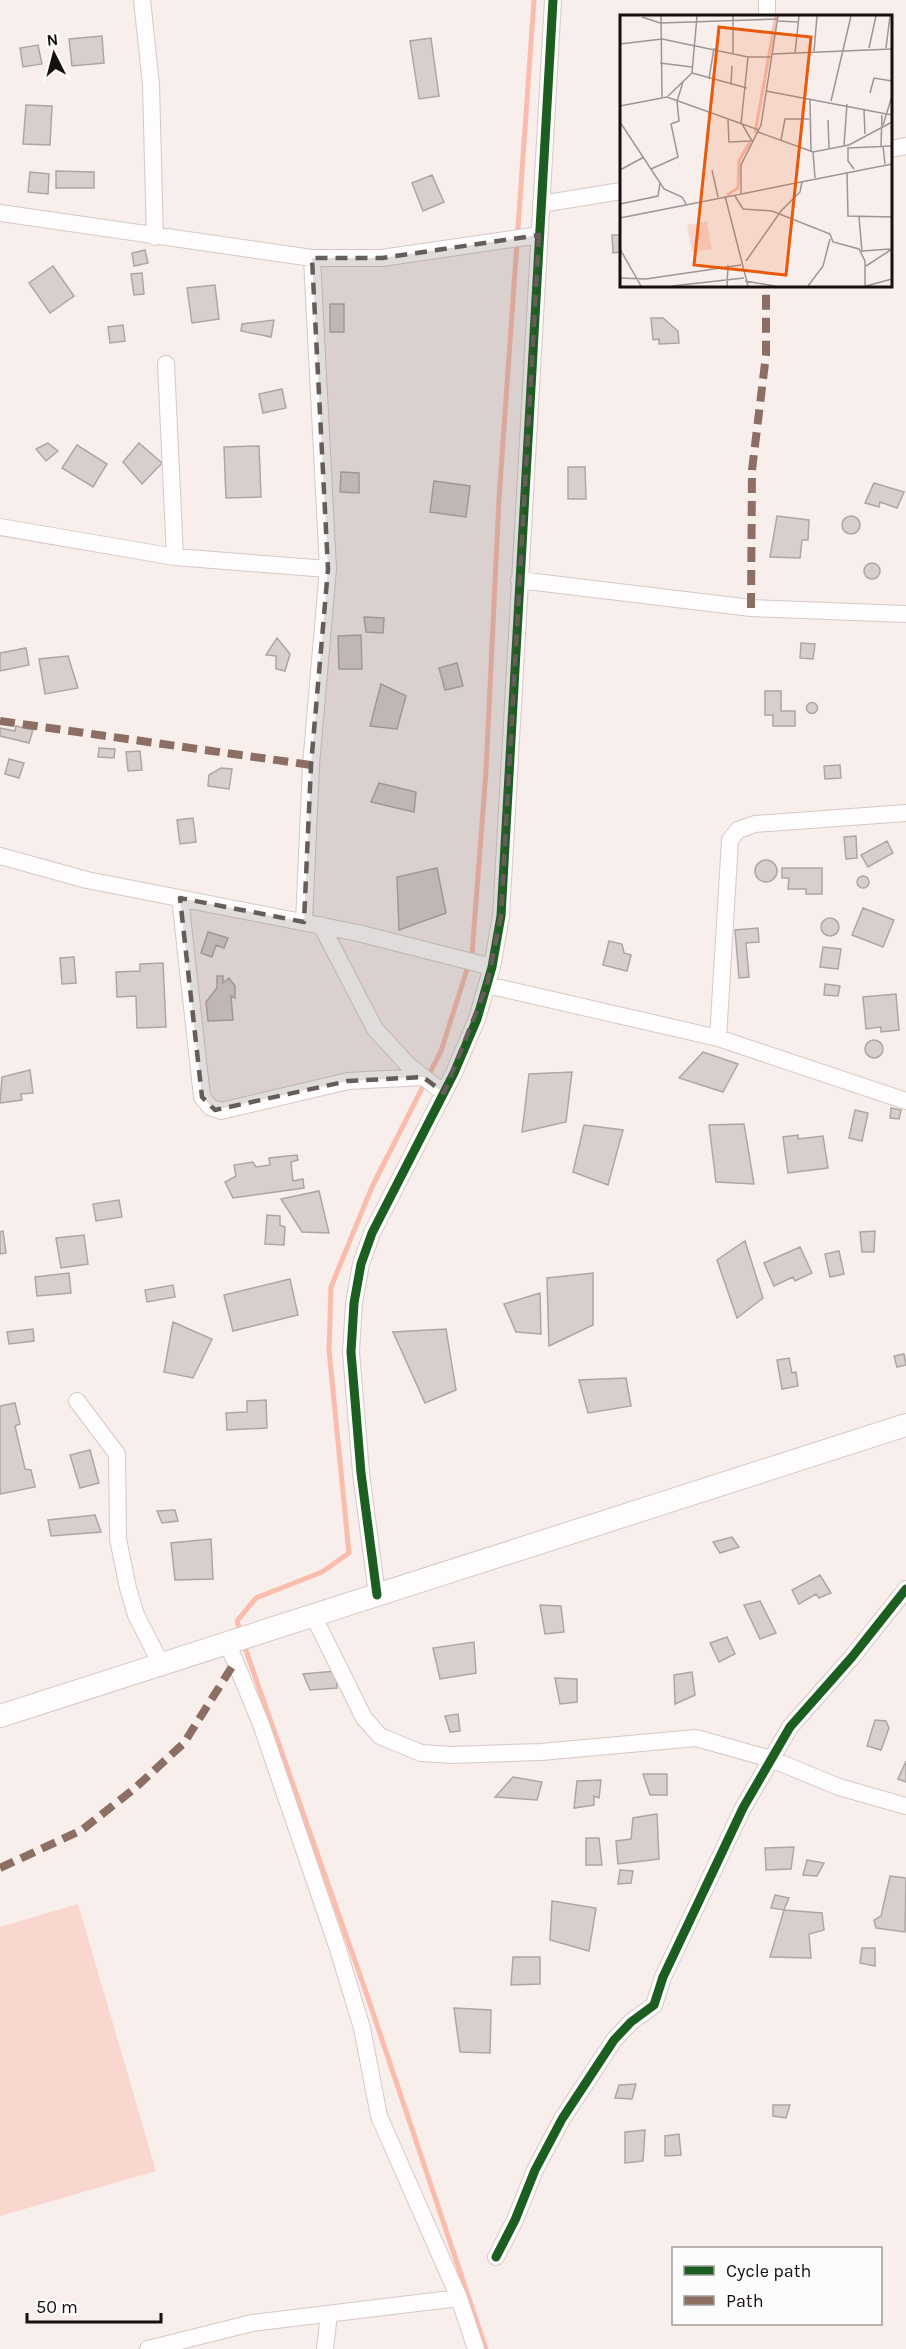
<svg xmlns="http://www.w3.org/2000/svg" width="906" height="2349" font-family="Karla,sans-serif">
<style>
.green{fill:#f9d6ce}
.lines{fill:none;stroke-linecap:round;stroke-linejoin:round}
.stream{stroke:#f9bcad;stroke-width:5}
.building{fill:#d8cecc;stroke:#afa6a4;stroke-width:1.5}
.minor-casing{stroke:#d3cac7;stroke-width:18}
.secondary-casing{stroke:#d3cac7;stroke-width:24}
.minor{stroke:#fefcfc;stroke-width:16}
.secondary{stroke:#fefcfc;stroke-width:22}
.quiet{stroke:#8d6e63;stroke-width:8;stroke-dasharray:15 8;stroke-linecap:butt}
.cycleway-casing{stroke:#fcfcfc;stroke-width:13}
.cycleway{stroke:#1b5e20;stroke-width:9}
.marked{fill:#665d5b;fill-opacity:0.2;stroke:#665d5b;stroke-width:4.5;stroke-dasharray:12 8;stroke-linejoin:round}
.inset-river{fill:none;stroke:#f9bcad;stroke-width:3}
.inset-road{fill:none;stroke:#9e9592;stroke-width:1.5}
.view{fill:#e8590c;fill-opacity:0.15;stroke:#e8590c;stroke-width:3}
.inset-edge{fill:none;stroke:#170f0d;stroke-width:3}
</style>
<rect width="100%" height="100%" fill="#f8eeeb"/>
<!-- green -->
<path class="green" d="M78 1904 156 2171 0 2216V1927Z"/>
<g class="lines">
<!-- stream -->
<path class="stream" d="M241 1633 237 1621 256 1598 322 1572 349 1553 329 1350 331 1287 372 1187 441 1051 472 954 486 771 499 499 534 0
M244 1645 368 1998 486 2349"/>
</g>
<!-- building -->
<path class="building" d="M102 36 104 63 72 66 69 39Z
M431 38 439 96 419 99 410 41Z
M38 45 42 64 23 67 20 48Z
M26 105 52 106 50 145 23 144Z
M56 171 94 172V188H56Z
M30 172 49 174 48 194 28 192Z
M432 175 444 202 423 211 412 183Z
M612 235H621V252L613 253Z
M145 250 148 263 134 266 132 253Z
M53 266 74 296 50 313 29 283Z
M142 273 144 294 134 295 131 274Z
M215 285 219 319 192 323 187 288Z
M330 304H344V332H330Z
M651 318H663L678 331 679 343 659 344V339L653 340Z
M274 320 271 337 241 331 242 324Z
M123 325 125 341 110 343 108 327Z
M282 389 286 408 263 413 259 394Z
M48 443 58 451 46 461 36 449Z
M139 443 162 463 142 484 123 462Z
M77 445 107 464 93 487 62 468Z
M259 446 261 497 226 498 224 447Z
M568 467H585L586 499H568Z
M341 472 359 473V493L340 492Z
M434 481 470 486 466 517 430 512Z
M874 483 904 492 897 508 880 502 879 507 865 503Z
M842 525a9 9 0 1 1 18 0a9 9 0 1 1-18 0Z
M777 516 809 520 808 540H802L800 558 770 557Z
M864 571a8 8 0 1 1 16 0a8 8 0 1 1-16 0Z
M364 617 384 618 383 633 366 632Z
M361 635 362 669H339L338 636Z
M277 638 290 654 285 671 276 669V656L266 655Z
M801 643 815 644 813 659 800 658Z
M26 648 29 665 0 671V653Z
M68 656 78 688 45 694 39 659Z
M457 663 463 686 445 690 439 668Z
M381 684 406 696 397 729 370 726Z
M765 691H781V711H795V726H773V715H765Z
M806.5 708a5.5 5.5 0 1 1 11 0a5.5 5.5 0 1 1-11 0Z
M16 726 33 730 29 743 0 736V728L15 731Z
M99 748 115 749 114 758 98 757Z
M140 751 142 770 128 771 126 752Z
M9 759 24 763 19 778 5 774Z
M840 765 841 778 825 779 824 766Z
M221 768 232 769 229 789 208 786 209 775Z
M379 783 416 792 414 812 371 802Z
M193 818 196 842 180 844 177 820Z
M856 836 857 858 846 859 844 837Z
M887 841 893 853 868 867 861 855Z
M755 871a11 11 0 1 1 22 0a11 11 0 1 1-22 0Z
M437 868 446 913 399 930 397 877Z
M782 868H822V894H806V889H788L789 878H782Z
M857 882a6 6 0 1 1 12 0a6 6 0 1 1-12 0Z
M863 908 894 920 883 947 852 935Z
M821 927a9 9 0 1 1 18 0a9 9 0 1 1-18 0Z
M758 928 759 942 746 943 749 977 739 978 735 930Z
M208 932 228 938 224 948 216 945 212 957 201 953Z
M609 941 622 944 624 953 631 955 627 971 603 965Z
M823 947 841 949 838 969 820 967Z
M74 957 76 983 62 984 60 958Z
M163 963 166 1027 137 1028 136 996 117 997 116 972 140 971V964Z
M217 976H223V983L229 978 235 986V998L231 996 233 1020 208 1021 206 1002 217 988Z
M825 984 840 986 838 996 824 995Z
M896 994 899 1030 881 1032V1027L866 1029 863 997Z
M865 1049a9 9 0 1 1 18 0a9 9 0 1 1-18 0Z
M703 1052 738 1064 723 1092 679 1078Z
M30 1070 33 1093 21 1094 22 1100 0 1103 2 1077Z
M572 1072 566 1122 522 1132 529 1074Z
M891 1108 901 1110 899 1119 890 1118Z
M855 1110 868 1113 862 1141 849 1138Z
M744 1124 754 1184 716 1182 709 1125Z
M584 1125 623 1130 608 1185 573 1172Z
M798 1135V1139L823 1136 828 1168 788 1173 783 1137Z
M297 1155 298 1160 291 1162 293 1181 303 1179 304 1188 233 1198 225 1182 236 1176 234 1165 253 1162 256 1167 270 1165 269 1158Z
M319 1191 329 1233 302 1232 281 1199Z
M119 1200 122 1217 96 1221 93 1204Z
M267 1215 280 1216V1225L285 1227 284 1245 265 1244Z
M3 1231 6 1253 0 1254V1232Z
M875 1231 874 1252H862L860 1232Z
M84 1235 88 1264 61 1268 56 1238Z
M745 1241 763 1298 737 1318 717 1260Z
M800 1247 812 1273 795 1281 793 1277 774 1286 764 1263Z
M839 1251 844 1274 830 1277 825 1254Z
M69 1273 71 1293 37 1296 35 1277Z
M593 1273V1325L549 1346 547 1278Z
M290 1279 298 1315 233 1331 224 1295Z
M173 1285 175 1297 147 1302 145 1290Z
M540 1293 541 1334 516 1332 504 1304Z
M173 1322 212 1339 193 1378 164 1372Z
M33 1329 34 1341 9 1344 7 1332Z
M446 1329 456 1390 425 1403 393 1332Z
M904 1354 906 1365 897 1367 894 1356Z
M789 1358 792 1373 796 1372 798 1386 782 1389 777 1360Z
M626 1378 631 1406 588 1413 579 1380Z
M266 1400 267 1428 227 1430 226 1413 247 1412V1401Z
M15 1403 20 1424 15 1426 25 1469 31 1470 35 1487 0 1494V1406Z
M90 1450 99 1483 80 1488 70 1455Z
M175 1510 178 1521 162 1523 157 1511Z
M95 1515 101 1532 51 1536 48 1520Z
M732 1537 739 1547 720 1553 713 1542Z
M211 1539 213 1579 175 1580 171 1543Z
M820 1575 831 1593 819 1598 816 1594 799 1604 792 1590Z
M760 1601 776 1633 760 1639 744 1605Z
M540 1605 561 1606 564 1632 545 1634Z
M727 1637 735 1654 719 1662 710 1643Z
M474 1642 476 1673 440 1679 433 1648Z
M336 1671 337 1688 310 1690 303 1674Z
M692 1672 695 1695 675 1704 674 1675Z
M555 1678 577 1679V1702L560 1704Z
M458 1714 460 1731 450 1732 445 1716Z
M875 1720 886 1721 889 1728 881 1750 867 1746Z
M906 1761V1782L898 1779Z
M643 1774H667V1795H650Z
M513 1777 542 1782 537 1800 495 1797Z
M601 1780 599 1798 594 1796V1805L574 1808 577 1781Z
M657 1814 659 1859 618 1864 616 1841 631 1839 633 1818Z
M586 1838H599L602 1865H586Z
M794 1847 791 1869 766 1870 765 1848Z
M807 1860 824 1863 817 1876 803 1875Z
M620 1870 633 1871 631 1883 618 1884Z
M890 1876 906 1878 905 1932 876 1928 874 1920 881 1916Z
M775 1895 789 1898 784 1910 771 1908Z
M552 1901 596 1908 589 1951 550 1940Z
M784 1910 822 1913 824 1930 809 1934 811 1958 770 1957Z
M862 1948H875V1966L860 1963Z
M513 1957H540V1984L511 1985Z
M454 2008 491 2010 490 2053 460 2052Z
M636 2084 632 2099 615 2098 619 2085Z
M773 2105H790L786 2118 773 2116Z
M645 2130 643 2161 625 2163V2132Z
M679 2134 681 2155 665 2156V2136Z"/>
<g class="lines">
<defs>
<path id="minor" d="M142 0 151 85 155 237
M767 0V16
M890 149 906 146
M541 204 621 191
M0 213 312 258H382L539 235
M166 364 175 557
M0 527 175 557 328 569
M519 580 751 608 906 614
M0 856 87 880 358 933 492 967
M180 898 202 1097 210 1107 221 1111 348 1081 423 1077
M304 922 311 765 328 569 312 258
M321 925 375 1029 408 1065 444 1093
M487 985 718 1038 906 1101
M718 1038 730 840 738 830 755 824 906 813
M77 1401 117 1454 118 1539 128 1588 136 1615 161 1664
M377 1595 361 1473 356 1412 351 1352 354 1303 361 1264 372 1233 454 1073 477 1019 492 967 501 916 553 0
M313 1615 364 1718 380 1736 421 1753 452 1755 541 1752 696 1738 771 1759 839 1787 906 1806
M227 1642 261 1724 338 1949 362 2028 379 2116 459 2298 476 2349
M496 2257 515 2220 535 2170 562 2119 614 2040 631 2022 654 2005 663 1977 743 1808 790 1727 852 1657 906 1589
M148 2349 252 2323 459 2298
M325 2349 329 2314"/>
<path id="secondary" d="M0 1716 906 1425"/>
</defs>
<!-- minor casing -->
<use href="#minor" class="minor-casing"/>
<!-- secondary casing -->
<use href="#secondary" class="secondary-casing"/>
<!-- minor -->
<use href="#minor" class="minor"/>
<!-- secondary -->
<use href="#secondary" class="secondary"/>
<!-- quiet -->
<path class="quiet" d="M751 608 752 470 766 355V285
M0 721 311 765
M0 1868 82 1830 134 1789 184 1743 235 1662"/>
<defs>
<path id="cycleway" d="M377 1595 361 1473 356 1412 351 1352 354 1303 361 1264 372 1233 454 1073 477 1019 492 967 501 916 553 0
M496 2257 515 2220 535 2170 562 2119 614 2040 631 2022 654 2005 663 1977 743 1808 790 1727 852 1657 906 1589"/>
</defs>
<!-- cycleway casing -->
<use href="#cycleway" class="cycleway-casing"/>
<!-- cycleway -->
<use href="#cycleway" class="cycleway"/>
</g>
<!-- marked area -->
<path class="marked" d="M539 235 501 916 487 985 444 1093 423 1077 348 1081 215 1110 202 1097 180 898 304 922 311 765 328 569 312 258H382Z"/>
<!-- overview -->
<g transform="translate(620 15)">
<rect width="272" height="272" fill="#f8eeeb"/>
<path d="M87 206 92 234 72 237 67 210Z" fill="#f9d6ce"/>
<path class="inset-river" d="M135 118 156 1M107 180 118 173 119 146 130 127"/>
<path class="inset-road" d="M41 1 42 82M113 1V38M22 2 40 8 158 4M158 6 178 7M0 29 42 24 128 42H152M249 33 256 1M266 33 270 1M194 36 197 1M175 38 179 1M152 39 272 34M40 48 72 52M72 58 127 73M89 64 94 33M111 70 112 51M146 76 272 100M250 78 254 63 272 66M48 81 72 58 77 1M190 85 191 137M211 86 231 1M0 91 47 82 139 115M244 95 245 119M108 105 109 127 131 126M208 105 209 133M0 107 44 174 62 182 66 189M121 109 128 42M122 109 132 126M263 110 272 81M138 117 193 137 229 130 272 107M161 125 165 104H189M224 130 227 89M261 131 262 100M263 131 265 149M228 132V146L234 154M228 133 272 131M193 137 195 163M31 154 58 142 51 109 59 106 57 86 63 67M0 155 24 142M92 155 98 182M227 157 228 201 272 202M121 178V150L141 110 158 1M105 181 128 271M115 181 123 194 152 196 210 219 213 227 239 234 245 246V271M0 189 38 181 40 168M239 202 242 237M0 203 272 149M0 234 21 271M242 236 270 234M126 246 161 196 180 177 182 167M246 251 272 234M0 263 26 264 121 250M125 266 155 271M52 271 124 263M107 271 108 250M188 271 203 251 210 224M246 271 272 264"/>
<path class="view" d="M99 12 191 22 166 260 74 250Z"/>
<rect width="272" height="272" class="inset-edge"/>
</g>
<!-- legend -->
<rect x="672" y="2247" width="210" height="78" fill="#fcfcfc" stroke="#a09d9c" stroke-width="1.5"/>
<rect x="684" y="2266" width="30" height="9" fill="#1b5e20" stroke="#a09d9c" stroke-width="1.5"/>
<text x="726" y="2277" font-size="18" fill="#170f0d">Cycle path</text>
<rect x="684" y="2296" width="30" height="9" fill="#8d6e63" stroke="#a09d9c" stroke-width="1.5"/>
<text x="726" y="2307" font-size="18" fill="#170f0d">Path</text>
<!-- north arrow -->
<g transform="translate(54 54) rotate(354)" stroke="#fcfcfc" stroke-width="4.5" paint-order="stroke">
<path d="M0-4.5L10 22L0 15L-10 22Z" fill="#170f0d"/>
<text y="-9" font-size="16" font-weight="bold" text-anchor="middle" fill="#170f0d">N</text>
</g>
<!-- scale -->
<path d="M27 2313v9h134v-9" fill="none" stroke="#170f0d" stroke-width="3"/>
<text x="36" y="2313" font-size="18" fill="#170f0d" stroke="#fcfcfc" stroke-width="4.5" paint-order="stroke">50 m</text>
</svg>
